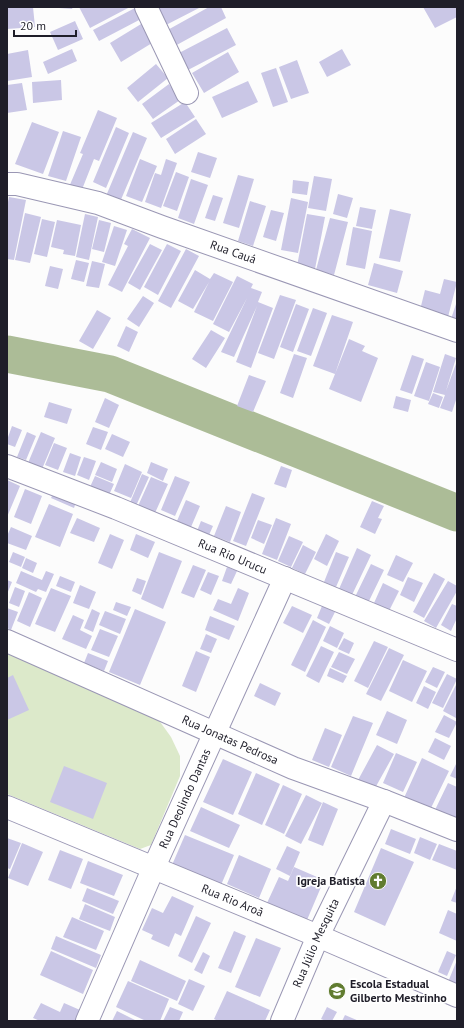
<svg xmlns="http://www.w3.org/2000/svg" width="464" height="1028" font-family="'PT Sans',sans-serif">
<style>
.green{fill:#dce9ca}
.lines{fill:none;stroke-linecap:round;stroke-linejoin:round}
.river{stroke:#acbc97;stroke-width:37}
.building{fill:#cac7e6}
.minor-casing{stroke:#9a97b4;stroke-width:24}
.minor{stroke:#fff;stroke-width:22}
.labels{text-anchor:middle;stroke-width:3.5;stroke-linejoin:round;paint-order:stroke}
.street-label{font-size:12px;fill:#1f1e29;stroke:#fff}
.poi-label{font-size:12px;font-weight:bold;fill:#1f1e29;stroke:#fff;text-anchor:end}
</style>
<rect width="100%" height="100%" fill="#fcfcfc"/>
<!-- green -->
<path class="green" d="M7 652 158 719 171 737 180 756V776L151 845 140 849 7 794Z"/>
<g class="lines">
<!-- river -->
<path class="river" d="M7 354 110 374 457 513"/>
</g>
<!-- building -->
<path class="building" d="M7 7H33L35 27 7 29Z
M59 7H73L72 9 59 8Z
M79 7H130L90 28Z
M154 7H201L164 26Z
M209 7H221L226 18 173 47 164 32Z
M423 7H457V17L435 28Z
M135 8 141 19 99 41 93 30Z
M75 21 83 39 58 50 50 32Z
M146 21 157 40 121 62 110 43Z
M227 28 236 45 188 70 179 53Z
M72 49 77 61 48 74 43 62Z
M342 49 351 65 327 77 319 62Z
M28 50 32 77 7 81V54Z
M228 52 239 72 204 93 192 73Z
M297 60 309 93 291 99 279 67Z
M156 64 168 78 138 102 127 88Z
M276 68 288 102 273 107 261 73Z
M61 80 62 100 33 103 32 82Z
M248 81 258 102 222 118 212 97Z
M22 83 27 110 7 113V85Z
M169 84 180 100 153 119 142 104Z
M185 102 195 117 161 138 151 123Z
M98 110 117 118 99 161 94 159 81 192 69 187 83 154 80 153Z
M196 119 206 134 175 154 166 139Z
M32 122 59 132 43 174 15 164Z
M116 127 129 133 106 188 93 182Z
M63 131 81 137 66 181 48 176Z
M133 132 147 138 120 202 106 196Z
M198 152 217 158 210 178 191 172Z
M140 159 157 166 142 202 126 196Z
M166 159 177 163 161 208 145 202 155 173 161 175Z
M176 172 189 177 177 211 163 206Z
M238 175 254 179 239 228 223 223Z
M314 176 332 179 326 211 308 208Z
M191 179 208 185 194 224 178 218Z
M293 180 309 182 307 195 292 193Z
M338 194 353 198 347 218 333 214Z
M213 195 223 198 215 221 205 218Z
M9 197 26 200 14 260 7 259V207Z
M291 198 308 202 298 253 281 250Z
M250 201 266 206 253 246 238 241Z
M360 207 376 210 372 229 356 226Z
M390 209 411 214 400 262 379 258Z
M271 210 284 213 276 241 263 237Z
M25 213 41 217 30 263 15 260Z
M85 214 98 217 89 260 76 257Z
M307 214 325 217 315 269 297 266Z
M330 218 348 222 334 275 316 270Z
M42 219 55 222 47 257 34 254Z
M57 220 81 225 75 256 63 254 64 250 51 247Z
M99 220 111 223 104 252 92 249Z
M114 226 127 230 115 266 102 262Z
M353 227 372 231 365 269 346 265Z
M132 229 150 238 122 292 108 285 128 246 124 244Z
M150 244 162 250 140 290 128 283Z
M167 244 181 251 158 295 144 287Z
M186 249 199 256 171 308 158 301Z
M76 260 89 263 84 282 71 279Z
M92 261 105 264 99 288 86 286Z
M374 263 403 271 397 293 368 285Z
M50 266 63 269 58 289 45 286Z
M195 270 210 279 214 273 233 282 213 321 194 312 209 282 193 309 178 301Z
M237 276 253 284 251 288 262 292 258 302 273 308 251 368 236 362 257 306 234 357 221 352 247 298 229 332 213 324Z
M444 279 457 282 448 317 420 310 425 290 440 294Z
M280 295 296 300 274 359 258 353Z
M143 296 154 303 139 327 127 319Z
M457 301V321L451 319Z
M296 304 309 309 293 352 280 347Z
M313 308 327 313 311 356 297 351Z
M97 310 111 318 93 349 79 341Z
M332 315 353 322 335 374 313 366Z
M126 326 138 332 129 352 117 346Z
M211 330 225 338 206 368 192 359Z
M349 339 365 346 362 351 378 358 361 402 329 389Z
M294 354 307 358 293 398 280 393Z
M445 354 456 358 446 391 457 361V397L452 412 440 408 445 395 433 392Z
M412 355 424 359 412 394 400 390Z
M426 362 440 367 429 401 414 396Z
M249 375 266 381 253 412 237 406Z
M433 393 443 397 439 408 428 404Z
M396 396 411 400 408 412 393 408Z
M105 398 119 405 109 428 95 422Z
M49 402 72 409 67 424 44 417Z
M12 426 22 430 15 447 7 444V440Z
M93 427 108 432 101 450 86 444Z
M27 432 36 436 26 460 17 457Z
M41 432 55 438 42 469 28 463Z
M112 434 130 442 123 457 105 449Z
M54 443 67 448 58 470 45 465Z
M70 453 81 457 75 476 63 472Z
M84 457 96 461 89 480 77 475Z
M101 462 117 469 112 482 95 475Z
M151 462 168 469 163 481 147 473Z
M125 464 142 472 131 498 114 491Z
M281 466 292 470 286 488 274 484Z
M142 474 149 477 135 508 129 505Z
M95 476 114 484 109 495 90 487Z
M175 476 190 482 175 516 161 510Z
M151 477 168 484 155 513 138 506Z
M7 480 20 486 7 517Z
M25 489 42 496 31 524 14 517Z
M55 490 77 499 74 508 51 498Z
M252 493 265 498 246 546 233 541Z
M186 500 200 506 191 527 177 521Z
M372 501 384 506 378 518 382 519 375 534 360 527Z
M49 504 73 514 60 547 35 537Z
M226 506 241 512 230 542 214 536Z
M77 518 100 528 94 542 70 533Z
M276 518 291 524 277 560 262 554Z
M258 520 272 525 264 544 251 538Z
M201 521 213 526 209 535 197 531Z
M11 527 32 536 26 550 7 543V536Z
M110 534 124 540 112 569 98 563Z
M136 534 155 542 148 558 130 550Z
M326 534 339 541 327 566 314 559Z
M289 536 303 542 291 567 278 561Z
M303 545 316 552 305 574 292 568Z
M357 548 371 555 352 595 339 589Z
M13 552 25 557 21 567 9 562Z
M159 552 182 561 163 609 141 599Z
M336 552 349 557 336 587 324 582Z
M396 555 413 563 403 582 387 575Z
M26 558 37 563 33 573 22 568Z
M371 564 384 570 368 603 355 597Z
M193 565 206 570 194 598 181 593Z
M227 567 237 571 231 584 222 581Z
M21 571 42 580 46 571 54 574 46 592 38 589 36 592 16 583Z
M208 572 219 576 211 595 200 590Z
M434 573 445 579 424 618 413 612Z
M60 576 75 582 71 592 56 586Z
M408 577 423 583 414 602 400 595Z
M137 578 146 581 141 595 132 591Z
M7 580 12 582 7 594Z
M448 581 457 586V591L436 628 424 621Z
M383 583 399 591 389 611 374 603Z
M80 585 96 592 89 609 73 603Z
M15 587 25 591 19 607 9 603Z
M51 588 71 596 55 632 35 624Z
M238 588 249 593 238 621 213 610 218 599 231 604Z
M29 592 42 598 30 627 17 621Z
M116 602 131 607 127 616 113 610Z
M452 604 457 606V618L451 631 441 625Z
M292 606 312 615 303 633 283 623Z
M322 606 335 612 329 624 317 618Z
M7 608 18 612 11 630 7 628Z
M92 609 100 613 93 632 84 628Z
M135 609 166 622 140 685 109 672Z
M105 611 126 619 120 634 99 625Z
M73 615 84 620 80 630 92 636 86 649 62 639Z
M210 616 235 626 229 640 205 630Z
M313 620 326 627 305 672 291 665Z
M330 626 344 633 337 648 323 641Z
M100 629 118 636 109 657 91 650Z
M206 634 217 639 211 653 200 649Z
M344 638 354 643 349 654 338 649Z
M374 641 388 647 368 688 354 681Z
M321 646 334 652 319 683 306 676Z
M389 648 404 655 381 701 366 694Z
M196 651 210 657 196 692 182 686Z
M339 652 355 659 347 674 331 667Z
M88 653 108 661 104 671 84 663Z
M403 660 427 671 412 702 389 691Z
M433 667 445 672 437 688 425 682Z
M330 668 347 676 343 683 327 676Z
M447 674 457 679 443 708 432 703Z
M13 675 29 710 7 720V678Z
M260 683 281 693 275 706 254 696Z
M457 683V716L456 718 443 711Z
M424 686 436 692 428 709 416 703Z
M387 711 407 720 397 744 376 735Z
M444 715 457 722 449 738 435 732Z
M353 716 373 723 351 776 331 767Z
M325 728 342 735 329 767 312 760Z
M435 738 451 746 444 760 428 752Z
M377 745 394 754 374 790 357 782Z
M396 753 417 762 403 792 383 783Z
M422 758 449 771 430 810 404 798Z
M223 759 252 772 233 815 203 802Z
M457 762V779L450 776Z
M64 766 107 783 93 819 50 802Z
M256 773 280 784 262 825 238 814Z
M448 783 457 787V823L434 812Z
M283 785 302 794 284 834 265 825Z
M306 795 322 803 301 844 285 836Z
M323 802 338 809 323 846 308 840Z
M201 807 240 825 229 848 190 831Z
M391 829 416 839 410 854 385 844Z
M185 835 234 855 221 885 172 865Z
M420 837 437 844 430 860 414 853Z
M7 838 21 843 10 869 7 868Z
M22 843 43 852 28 886 8 878Z
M439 844 457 851V870L432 860Z
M287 846 300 852 290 876 276 869Z
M381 848 414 862 385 926 354 912Z
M60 850 83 859 71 889 48 880Z
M239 855 271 869 259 898 227 884Z
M88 861 123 875 114 896 80 883Z
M294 867 324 880 307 920 267 903 279 877 288 881Z
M457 886V903L451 901Z
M87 888 119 901 113 914 82 901Z
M172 896 194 906 181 936 175 933 169 947 151 939 153 935 142 930 152 908 163 913Z
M85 904 115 917 110 931 79 919Z
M448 910 457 914V941L439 933Z
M196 916 211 923 192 963 178 956Z
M72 917 104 931 96 950 63 937Z
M234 931 246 936 231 973 218 968Z
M56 936 101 955 96 968 51 949Z
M256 938 281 948 260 997 235 987Z
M51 951 93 970 83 994 40 975Z
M447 951 456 955 447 976 438 972Z
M203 952 210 956 202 974 194 970Z
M140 960 186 981 177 1001 131 981Z
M457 960V986L448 982Z
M189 979 205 986 193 1011 178 1004Z
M128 981 169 999 160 1021H146L116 1007Z
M227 991 270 1010 265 1021H218L214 1019Z
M41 1003 60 1012 64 1003 80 1010 75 1021H40L33 1018Z
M170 1007 183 1012 179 1021H163Z
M327 1007 337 1012 332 1021H326L321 1019Z
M117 1011 137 1021H112Z
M345 1015 359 1021H342Z"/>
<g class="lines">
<defs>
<g id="minor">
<path d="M146 7 187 93"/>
<path id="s1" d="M7 184H17L98 203 162 227 457 331"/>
<path id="s2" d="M7 466 116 508 457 650"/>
<path id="s3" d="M7 641 293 768 384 801 457 830"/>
<path id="s4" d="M7 807 318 936 457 996"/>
<path id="s5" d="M87 1021 154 867 285 578"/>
<path id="s6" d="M282 1021 318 936 384 801"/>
</g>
</defs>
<!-- minor casing -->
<use href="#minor" class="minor-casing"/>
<!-- minor -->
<use href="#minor" class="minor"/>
</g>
<!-- icons -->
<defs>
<symbol id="church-disc" viewBox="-11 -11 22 22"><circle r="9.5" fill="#617c30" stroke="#fff"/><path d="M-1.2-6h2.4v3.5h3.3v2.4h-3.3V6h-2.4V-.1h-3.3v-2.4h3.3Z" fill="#fff"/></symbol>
<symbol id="school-disc" viewBox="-11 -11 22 22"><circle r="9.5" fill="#617c30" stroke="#fff"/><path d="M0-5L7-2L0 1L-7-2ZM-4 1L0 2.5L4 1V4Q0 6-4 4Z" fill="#fff"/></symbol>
</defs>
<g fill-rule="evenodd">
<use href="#church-disc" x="368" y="871" width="20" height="20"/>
<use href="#school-disc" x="327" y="981" width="20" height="20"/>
</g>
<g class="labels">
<!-- street labels -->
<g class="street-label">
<text dy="4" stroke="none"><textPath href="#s1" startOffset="237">Rua Cauá</textPath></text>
<text dy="4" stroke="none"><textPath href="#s2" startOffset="243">Rua Rio Urucu</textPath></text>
<text dy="4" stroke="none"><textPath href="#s3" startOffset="244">Rua Jonatas Pedrosa</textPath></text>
<text dy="4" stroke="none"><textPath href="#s5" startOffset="243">Rua Deolindo Dantas</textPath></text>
<text dy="4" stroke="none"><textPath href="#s4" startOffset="244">Rua Rio Aroã</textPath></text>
<text dy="4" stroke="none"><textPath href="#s6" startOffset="85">Rua Júlio Mesquita</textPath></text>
</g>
<!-- poi labels -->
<g class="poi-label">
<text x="365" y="885">Igreja Batista</text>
<text x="350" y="988" text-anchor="start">Escola Estadual<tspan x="350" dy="14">Gilberto Mestrinho</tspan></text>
</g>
</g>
<!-- border -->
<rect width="464" height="1028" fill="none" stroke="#1f1e29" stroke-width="16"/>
<!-- scale -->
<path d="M14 30v6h62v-6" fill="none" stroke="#1f1e29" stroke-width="2"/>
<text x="20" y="30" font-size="12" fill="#1f1e29" stroke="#ffffff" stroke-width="3" paint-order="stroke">20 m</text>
</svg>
